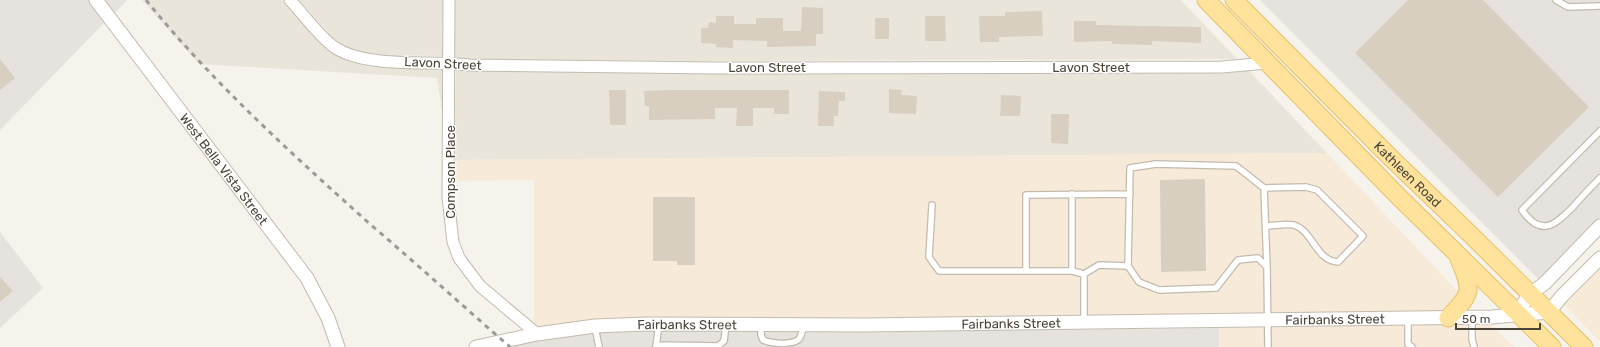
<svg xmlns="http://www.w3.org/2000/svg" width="1600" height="347" font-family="Rubik,sans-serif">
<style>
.residential{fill:#eae5da}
.commercial{fill:#f7ead8}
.industrial{fill:#e6e2dd}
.building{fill:#d8cfc1}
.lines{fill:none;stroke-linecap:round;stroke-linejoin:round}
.service-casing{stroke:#c2bbae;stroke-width:8}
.minor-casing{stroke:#c2bbae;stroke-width:13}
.tertiary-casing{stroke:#c2bbae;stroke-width:15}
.primary-casing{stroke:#e6c16a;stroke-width:19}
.service{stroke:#fff;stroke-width:5.5}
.minor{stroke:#fff;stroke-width:11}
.tertiary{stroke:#fff;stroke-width:13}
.primary{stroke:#ffe39c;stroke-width:17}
.rail{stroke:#9a9a9a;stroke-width:3;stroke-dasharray:5 5;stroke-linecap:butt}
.labels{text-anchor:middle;stroke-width:3;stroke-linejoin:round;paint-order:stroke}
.street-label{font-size:13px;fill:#4b4439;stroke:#fff}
</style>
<rect width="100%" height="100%" fill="#f6f3ec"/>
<!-- residential -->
<path class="residential" d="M142 0H282L329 51 347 61 369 67 444 69 443 117 437 78 199 64Z
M299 0H443L444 56 371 55 351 49 336 41Z
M454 0H1181L1237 59 716 61 469 59 455 57Z
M456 70 716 74 1222 73 1249 71 1327 153 454 160Z"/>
<!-- commercial -->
<path class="commercial" d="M1327 153 1461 295 1445 311 865 319 594 320 539 327 534 323V180L454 181V160Z
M1600 267V342L1563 304Z
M1489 323 1514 347H1219V328L1394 325 1445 324 1447 327 1450 324Z"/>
<!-- industrial -->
<path class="industrial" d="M0 0H88L105 22 0 130Z
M103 0H127L114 14Z
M1260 0H1600V217L1539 280Z
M0 232 43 288 0 328Z
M1219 328V347H502L595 333 646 331 865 332Z"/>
<!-- building -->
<path class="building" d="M1408 0H1483L1589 107 1498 197 1355 53Z
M802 7 823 8V34H816V46L767 47V41L733 40V48L716 47V44L701 43V28H708L709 22 716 23V16H734V24H756V18H783V31H801Z
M1042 11 1043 36 999 37V42H980L979 16H1005V12Z
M925 16H945L946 41H925Z
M875 18H889V39H875Z
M1074 21H1096V25L1201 27V43L1152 41V45L1112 44V41L1074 42Z
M0 59 15 78 0 90Z
M889 89 902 90 901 95 917 96 916 114 889 113Z
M609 90H626V125H610Z
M669 90H789V114H774V108H753V126H736L737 108H715V119L649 120V106H645L644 91Z
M819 91 845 92V101H839L838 116H834V126H818Z
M1001 95 1021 96 1020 116H1000Z
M1051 114H1069L1068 144 1051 143Z
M1205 179 1206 271 1161 272 1160 180Z
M653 197H695V265H677V261H653Z
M0 277 13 291 0 302Z"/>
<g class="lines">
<defs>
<path id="service" d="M1556 0 1568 7 1600 6
M1600 131 1522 210C1541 238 1555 225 1574 206 1582 196 1591 187 1600 178
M1264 188 1306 187 1317 190 1363 236 1338 262C1316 261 1313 231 1294 225 1286 223 1274 226 1266 226
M932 205 929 257 939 271H1072L1084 274 1099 265 1128 266 1139 282 1159 290 1216 288 1238 260 1258 258 1267 267 1268 347
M1128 266 1130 168 1156 164 1236 166 1264 188 1267 267
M1026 271V195L1130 194
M1072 271V194
M1408 318V344L1412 347
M1472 318V339L1474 347
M1084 322V274
M761 325V335L763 340C772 344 790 345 798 340 802 337 802 330 804 325
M595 327 599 347
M656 345 718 346 724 341 726 325
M656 347 659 324"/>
<path id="minor" d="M290 0C304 15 318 35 334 47 367 69 429 60 469 65L716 68 1222 67 1267 63
M449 0 448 197 453 242 459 258 480 286 537 334"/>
<g id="tertiary">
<path id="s1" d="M96 0 307 278 328 318 338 347"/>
<path d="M1517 313 1530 294 1545 283 1600 226"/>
<path id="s2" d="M476 347 537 334 595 326 646 324 865 325 1492 317 1549 312 1561 297 1600 258"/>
</g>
<g id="primary">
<path d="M1206 0 1399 197 1552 347"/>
<path id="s3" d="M1234 0 1391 158 1471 235 1584 347"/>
<path d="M1448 318C1472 293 1473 291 1459 259"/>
</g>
</defs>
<!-- service casing -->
<use href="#service" class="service-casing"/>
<!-- minor casing -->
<use href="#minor" class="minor-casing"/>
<!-- tertiary casing -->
<use href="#tertiary" class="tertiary-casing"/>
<!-- primary casing -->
<use href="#primary" class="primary-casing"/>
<!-- service -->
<use href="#service" class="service"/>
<!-- minor -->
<use href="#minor" class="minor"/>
<!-- tertiary -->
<use href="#tertiary" class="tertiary"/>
<!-- primary -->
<use href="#primary" class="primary"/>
<!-- rail -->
<path class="rail" d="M146 0C213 83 292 154 371 225 418 265 464 307 510 347"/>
</g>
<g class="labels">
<!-- street labels -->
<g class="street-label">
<text transform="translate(443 63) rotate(3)" y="5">Lavon Street</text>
<text x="767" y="72">Lavon Street</text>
<text x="1091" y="72">Lavon Street</text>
<text dy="5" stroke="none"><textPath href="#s1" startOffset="212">West Bella Vista Street</textPath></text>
<text transform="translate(450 172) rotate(-90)" y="5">Compson Place</text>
<text dy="5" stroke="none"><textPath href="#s3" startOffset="246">Kathleen Road</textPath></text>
<text dy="5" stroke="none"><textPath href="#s2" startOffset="861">Fairbanks Street</textPath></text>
<text dy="5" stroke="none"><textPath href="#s2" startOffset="537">Fairbanks Street</textPath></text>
<text dy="5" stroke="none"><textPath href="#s2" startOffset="213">Fairbanks Street</textPath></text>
</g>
</g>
<!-- scale -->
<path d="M1456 323v6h84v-6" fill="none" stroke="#4b4439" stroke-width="2"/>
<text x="1462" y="323" font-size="12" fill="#4b4439" stroke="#ffffff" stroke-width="3" paint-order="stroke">50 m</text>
</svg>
